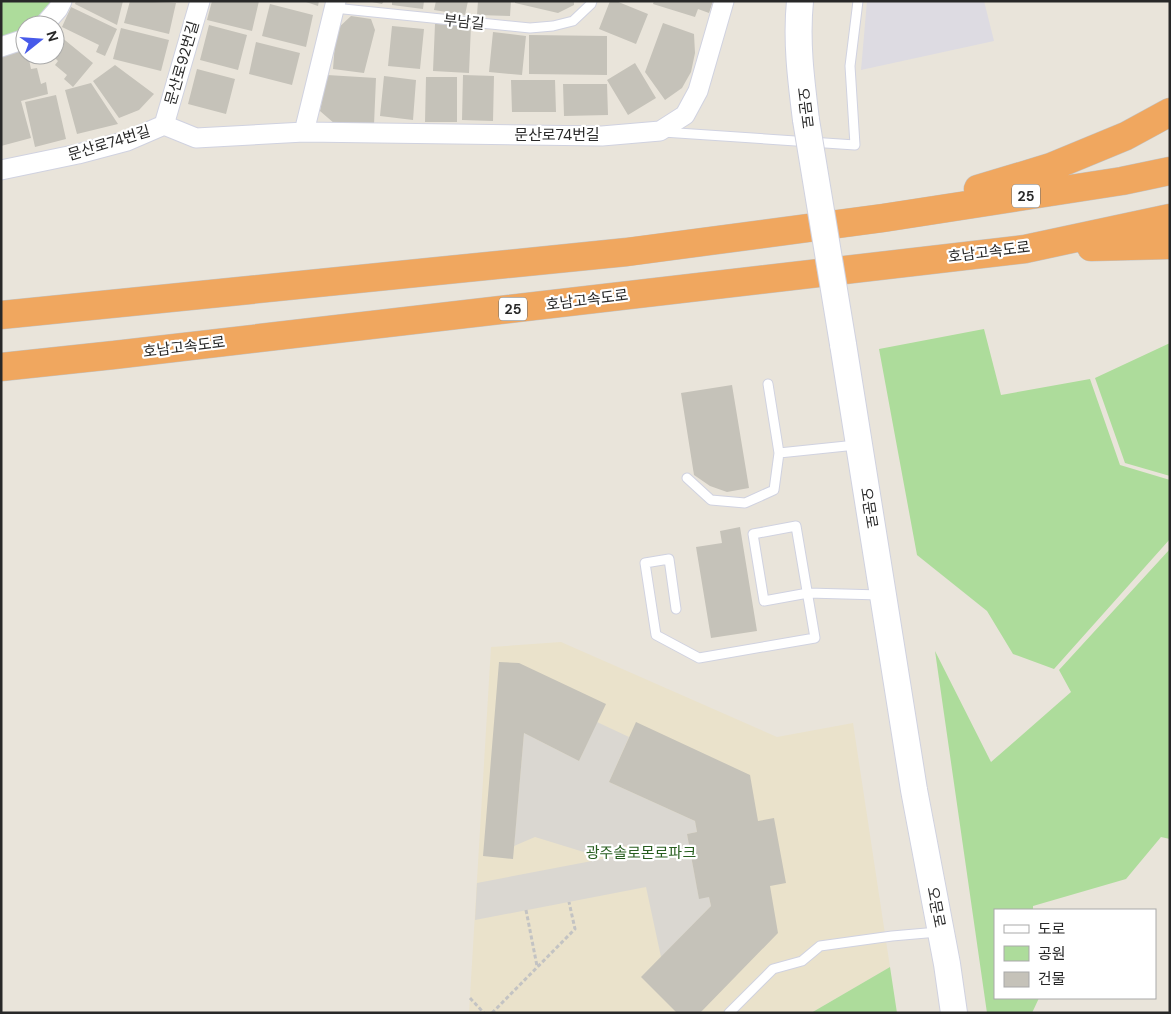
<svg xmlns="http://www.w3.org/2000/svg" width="1171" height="1014" font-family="'DM Sans','Noto Sans KR',sans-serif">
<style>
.industrial{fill:#dddbe2}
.education{fill:#eae2cb}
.green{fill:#addc9b}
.plaza{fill:#dad7d1}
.building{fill:#c5c2b9}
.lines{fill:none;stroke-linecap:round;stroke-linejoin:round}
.service-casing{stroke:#d0d2e0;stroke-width:11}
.minor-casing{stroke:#d0d2e0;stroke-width:21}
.secondary-casing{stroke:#d0d2e0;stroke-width:28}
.motorway-casing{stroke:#c3c3c3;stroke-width:29}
.path{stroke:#c3c3c3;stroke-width:3;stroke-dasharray:4 2.5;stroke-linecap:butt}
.service{stroke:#fff;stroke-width:9}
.minor{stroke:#fff;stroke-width:19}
.secondary{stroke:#fff;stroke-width:26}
.motorway{stroke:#f0a75f;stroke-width:28}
.secondary-bridge-casing{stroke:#d0d2e0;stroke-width:28;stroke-linecap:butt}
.secondary-bridge{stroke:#fff;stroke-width:26}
.labels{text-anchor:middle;stroke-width:4.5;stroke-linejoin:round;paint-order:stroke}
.shield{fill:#fff;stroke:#686868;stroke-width:1}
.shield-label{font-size:14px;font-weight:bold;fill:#282828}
.street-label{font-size:15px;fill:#282828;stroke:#fff}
.park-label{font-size:15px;fill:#285e1f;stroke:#fff}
</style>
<rect width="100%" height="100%" fill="#e9e4da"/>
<!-- industrial -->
<path class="industrial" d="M867 1H984L994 41 861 70Z"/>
<!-- education -->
<path class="education" d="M561 642 777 737 853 723 890 967 811 1013H469L491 647Z"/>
<!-- green -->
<path class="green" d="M1 1H51L48 8 34 25H25V29L1 38Z
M984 329 1001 395 1090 379 1120 465 1170 480V539L1054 669 1013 654 987 611 917 555 879 349Z
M1170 343V476L1125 463 1095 378Z
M1170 549V839L1161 837 1126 879 1033 906V910H995V998H1039L1032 1013H987L935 651 991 762 1071 692 1059 670Z
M890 967 897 1013H811Z"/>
<!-- plaza -->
<path class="plaza" d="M597 722 629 737 609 782 695 821 697 832 687 834 699 898 709 897 711 906 661 957 646 887 475 920 477 883 639 852 637 844 587 853 535 837 514 846 524 733 579 761Z"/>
<!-- building -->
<path class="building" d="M76 1H123L117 25 75 4Z
M130 1 176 3 169 34 124 23Z
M212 1H259L252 31 207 20Z
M303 1H319L318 6Z
M367 1H384L382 4Z
M392 1H424L423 9 392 5Z
M436 1H468L465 15 434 10Z
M478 1H511L510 16 477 15Z
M515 1H574V5L558 13 515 3Z
M610 1H616L648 14 636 44 599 29Z
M654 1H713L709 13 698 9 695 17 653 4Z
M270 4 313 15 306 47 262 36Z
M71 7 117 29 105 56 96 52 99 45 62 27Z
M351 16 371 19 375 30 364 73 333 69 336 30Z
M663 23 694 34 695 53 691 72 682 88 665 100 645 72Z
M435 24 471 25 469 73 433 71Z
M209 25 247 35 238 70 200 60Z
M392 26 424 29 420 69 388 66Z
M121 28 169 40 161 71 113 59Z
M55 32 93 63 73 87 64 79 67 75 55 65 58 61 52 55H55Z
M493 32 526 36 522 75 489 72Z
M529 35 607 36V75L529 74Z
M256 42 300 53 292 85 249 74Z
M25 47V55H28L31 69 37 68 41 84 46 82 48 94 21 101 31 138 1 146V53Z
M635 63 656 98 628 115 607 80Z
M115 65 154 94 139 110 119 118 93 81Z
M197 69 235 79 226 114 188 104Z
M327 75 376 78 374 125 335 124 320 111Z
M463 75 494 76 493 121 462 120Z
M384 76 416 80 413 120 380 116Z
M426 77H457V122H425Z
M511 80H555L556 112H512Z
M91 83 118 124 77 134 65 90Z
M563 84H607L608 115 564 116Z
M56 95 66 139 35 147 25 102Z
M732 385 749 488 727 492 710 486 694 475 681 393Z
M740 527 757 631 711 638 696 547 722 543 720 531Z
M499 662 519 663 606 704 579 761 524 733 513 859 483 856Z
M636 722 750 775 758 821 774 818 786 883 770 886 778 933 700 1013H677L641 977 711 906 709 897 699 899 687 834 697 832 695 821 609 782Z"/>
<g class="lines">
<defs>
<path id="service" d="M334 8 530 28 553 26 573 21 591 4 592 1
M663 132 855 145 850 66 858 1
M768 384 779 453
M687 478 711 500 745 503 774 490 779 453 856 445
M676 609 669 559 645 563 656 635 699 658 815 638 796 526 753 534 764 601 808 593 880 595
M729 1013 773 969 802 961 820 946 892 936 938 932"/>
<path id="minor" d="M44 25 58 9 62 1
M1 47 25 39
M164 125 200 1
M304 132 336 1
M1 170 78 154 127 141 164 125 196 138 304 132 602 136 660 131 685 115 698 91 724 1"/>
<path id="secondary" d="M800 1C796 41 801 80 806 120
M843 344 914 790 947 964 954 1013"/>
<path id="motorway" d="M978 189 1051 167 1126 136 1170 112
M1091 247 1170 245
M1 315 627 252 883 218 1122 181 1170 171
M1 367 114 355 1025 249 1170 218"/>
</defs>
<!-- service casing -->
<use href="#service" class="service-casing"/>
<!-- minor casing -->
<use href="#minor" class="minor-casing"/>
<!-- secondary casing -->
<use href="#secondary" class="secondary-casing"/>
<!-- motorway casing -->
<use href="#motorway" class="motorway-casing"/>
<!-- path -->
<path class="path" d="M526 910 537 966
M470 998 484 1013
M492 1013 575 929 569 902"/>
<!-- service -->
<use href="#service" class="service"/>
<!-- minor -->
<use href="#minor" class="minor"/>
<!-- secondary -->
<use href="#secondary" class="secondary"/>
<!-- motorway -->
<use href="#motorway" class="motorway"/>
<defs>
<path id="secondary-bridge" d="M806 120 843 344"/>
</defs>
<!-- secondary-bridge casing -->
<use href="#secondary-bridge" class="secondary-bridge-casing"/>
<!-- secondary-bridge -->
<use href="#secondary-bridge" class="secondary-bridge"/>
</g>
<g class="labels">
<!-- shield labels -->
<g class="shield">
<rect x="1012" y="184.5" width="28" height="23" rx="4"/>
<rect x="499" y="297.5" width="28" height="23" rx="4"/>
</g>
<g class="shield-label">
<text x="1026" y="201">25</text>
<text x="513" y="314">25</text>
</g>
<!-- street labels -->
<g class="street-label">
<text transform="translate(464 22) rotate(6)" y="5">부남길</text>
<text transform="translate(182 63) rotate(-74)" y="5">문산로92번길</text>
<text transform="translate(805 108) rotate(83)" y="5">오문로</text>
<text x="557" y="140">문산로74번길</text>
<text transform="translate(109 143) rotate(-17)" y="5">문산로74번길</text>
<text transform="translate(989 252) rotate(-7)" y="5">호남고속도로</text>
<text transform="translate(587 300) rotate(-7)" y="5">호남고속도로</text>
<text transform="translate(184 347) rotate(-7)" y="5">호남고속도로</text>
<text transform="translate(869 508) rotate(81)" y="5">오문로</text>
<text transform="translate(936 907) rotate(79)" y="5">오문로</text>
</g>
<!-- park labels -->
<g class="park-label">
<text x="641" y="858">광주솔로몬로파크</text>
</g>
</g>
<!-- border -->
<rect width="1171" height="1014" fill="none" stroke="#282828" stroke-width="5"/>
<!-- legend -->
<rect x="994" y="909" width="162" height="90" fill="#ffffff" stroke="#a9a9a9"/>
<rect x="1004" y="925" width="25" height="8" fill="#ffffff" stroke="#a9a9a9"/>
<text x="1038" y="934" font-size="15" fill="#282828">도로</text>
<rect x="1004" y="946" width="25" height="15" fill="#addc9b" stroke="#a9a9a9"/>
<text x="1038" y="959" font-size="15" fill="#282828">공원</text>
<rect x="1004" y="972" width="25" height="15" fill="#c5c2b9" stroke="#a9a9a9"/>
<text x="1038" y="984" font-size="15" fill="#282828">건물</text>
<!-- north arrow -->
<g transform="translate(40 40) rotate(73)"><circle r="24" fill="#ffffff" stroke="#a9a9a9"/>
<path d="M0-4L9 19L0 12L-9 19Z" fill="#475aea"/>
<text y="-8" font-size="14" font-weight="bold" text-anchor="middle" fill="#282828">N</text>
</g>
</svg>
